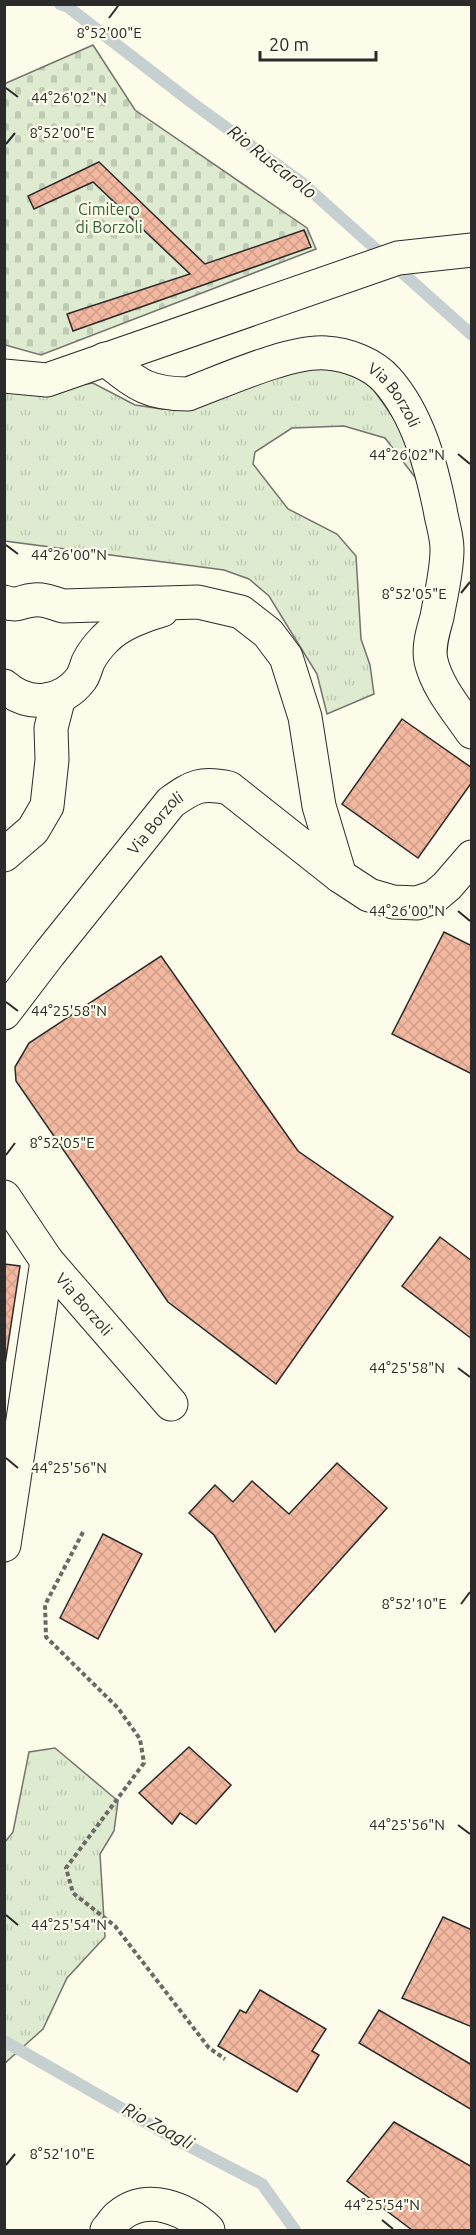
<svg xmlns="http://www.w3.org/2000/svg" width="476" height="2235" font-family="Ubuntu,sans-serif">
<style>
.grass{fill:url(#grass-tufts);stroke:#74746e;stroke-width:1.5}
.cemetery{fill:url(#cemetery-stones);stroke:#74746e;stroke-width:1.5}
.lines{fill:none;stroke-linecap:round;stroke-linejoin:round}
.stream{stroke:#c7d0d0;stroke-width:12}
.building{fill:url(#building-cross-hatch);stroke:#2b2b2b;stroke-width:1.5}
.minor-casing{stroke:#2b2b2b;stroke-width:35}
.major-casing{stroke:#2b2b2b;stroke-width:35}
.path{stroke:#6a6964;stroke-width:4;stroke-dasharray:4.5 3;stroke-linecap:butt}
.minor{stroke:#fdfbea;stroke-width:33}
.major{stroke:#fdfbea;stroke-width:33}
.ticks{fill:none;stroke:#2b2b2b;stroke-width:2}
.labels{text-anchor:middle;stroke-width:4.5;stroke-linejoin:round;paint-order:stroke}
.park-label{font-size:16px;fill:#34623c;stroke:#fdfbea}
.street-label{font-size:16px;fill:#2b2b2b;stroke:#fdfbea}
.water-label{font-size:18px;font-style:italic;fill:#2b2b2b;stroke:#fdfbea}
.ticks-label{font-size:15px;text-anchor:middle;fill:#2b2b2b;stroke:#fdfbea;stroke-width:4.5;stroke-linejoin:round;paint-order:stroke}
</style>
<defs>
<pattern id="grass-tufts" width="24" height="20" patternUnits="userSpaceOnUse" patternTransform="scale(1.5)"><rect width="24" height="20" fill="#deebd1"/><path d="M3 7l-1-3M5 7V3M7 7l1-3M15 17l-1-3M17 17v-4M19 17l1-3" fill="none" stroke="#bfcab4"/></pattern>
<pattern id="cemetery-stones" width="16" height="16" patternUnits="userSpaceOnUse" patternTransform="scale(1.5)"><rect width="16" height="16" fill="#deebd1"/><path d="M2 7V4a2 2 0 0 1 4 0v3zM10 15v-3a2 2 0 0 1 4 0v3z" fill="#bfcab4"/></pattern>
<pattern id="building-cross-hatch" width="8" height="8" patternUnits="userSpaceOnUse" patternTransform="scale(1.5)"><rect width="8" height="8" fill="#f2b8a0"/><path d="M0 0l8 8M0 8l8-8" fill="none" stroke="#d09e8a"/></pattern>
</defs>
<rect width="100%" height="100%" fill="#fdfbea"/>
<!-- grass -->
<path class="grass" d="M337 366 368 382 398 424 421 485 385 438 344 426 292 428 255 452 253 464 288 509 337 534 356 556 361 639 370 665 374 694 327 714 317 674 269 596 249 579 224 570 5 541V388L39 392 93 383 135 405 162 409 191 406 296 367Z
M55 1748 118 1801 114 1831 100 1854 105 1937 67 1978 43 2029 5 2063V1842L13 1832 29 1752Z"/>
<!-- cemetery -->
<path class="cemetery" d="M93 45 135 110 307 228 316 249 41 355 5 345 4 84Z"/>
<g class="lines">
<!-- stream -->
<path class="stream" d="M60 4 68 7 191 102 301 182 472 335
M4 2041 177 2140 262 2184 295 2230"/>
</g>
<!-- building -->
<path class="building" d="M99 162 205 264 304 230 311 247 73 331 67 314 190 274 93 182 34 209 28 196Z
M402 719 472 768V782L418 858 342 804Z
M444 932 472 946V1074L392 1034Z
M161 956 298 1151 393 1217 276 1384 168 1302 16 1081 15 1067 29 1043Z
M440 1237 472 1261V1339L402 1286Z
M4 1264 20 1266 4 1371Z
M337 1463 387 1508 275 1632 214 1535 189 1513 215 1485 233 1502 252 1481 289 1514Z
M103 1534 142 1554 98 1639 60 1618Z
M189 1747 231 1785 196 1824 180 1813 172 1824 139 1793Z
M443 1917 472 1930V2027L402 1998Z
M260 1990 326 2029 312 2051 319 2055 297 2092 218 2046 240 2010 246 2013Z
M379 2010 472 2065V2110L359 2043Z
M394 2122 472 2167V2230H412L347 2181Z"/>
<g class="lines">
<defs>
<g id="minor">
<path id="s1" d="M105 359C136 383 146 394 188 394 223 381 291 350 326 353 347 354 373 364 387 380 418 415 431 465 440 509 442 522 447 536 447 549 447 572 441 594 437 617 433 631 428 647 431 661 437 687 457 710 472 732"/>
<path d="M4 602C19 607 20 601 34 600 44 599 53 603 63 606L198 602 241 612 268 633 286 657 305 717 319 806 340 876"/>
<path d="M4 686C28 708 62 704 81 679 85 673 86 667 88 662 92 654 99 645 105 639 118 625 143 615 162 610"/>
<path d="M4 855 33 830 47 806 52 760 51 728 59 697"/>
<path id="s2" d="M4 1013 49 954 171 802C194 786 201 782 229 788L340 876 369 895 393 902 417 903 434 897 447 886 472 857"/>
<path id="s3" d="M4 1197 47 1261 171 1404"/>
<path d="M4 1545 47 1261"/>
<path d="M107 2230C111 2226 114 2220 119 2216 147 2192 186 2209 208 2230"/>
</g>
<path id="major" d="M4 376 47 380 398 258 472 250"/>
</defs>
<!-- minor casing -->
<use href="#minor" class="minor-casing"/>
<!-- major casing -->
<use href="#major" class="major-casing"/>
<!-- path -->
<path class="path" d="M83 1532 45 1605 46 1637 118 1708 140 1739 144 1763 66 1868 73 1893 115 1926 209 2048 225 2059"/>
<!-- minor -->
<use href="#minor" class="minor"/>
<!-- major -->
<use href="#major" class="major"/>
</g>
<!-- ticks -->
<path class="ticks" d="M109 18 118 6M6 88 18 97M6 144 15 133M458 454 470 464M6 545 18 554M461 593 470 582M458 911 470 921M6 1002 18 1011M6 1155 15 1143M458 1368 470 1377M6 1458 18 1468M461 1604 470 1592M458 1825 470 1834M6 1915 18 1925M6 2165 15 2154M382 2220 393 2229"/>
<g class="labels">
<!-- park labels -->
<g class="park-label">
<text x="109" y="215">Cimitero<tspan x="109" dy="18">di Borzoli</tspan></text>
</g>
<!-- street labels -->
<g class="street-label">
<text dy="6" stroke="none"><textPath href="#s1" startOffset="322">Via Borzoli</textPath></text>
<text dy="6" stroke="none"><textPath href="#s2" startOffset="243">Via Borzoli</textPath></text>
<text dy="6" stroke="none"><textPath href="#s3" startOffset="134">Via Borzoli</textPath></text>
</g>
<!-- water labels -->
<g class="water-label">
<text transform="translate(272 162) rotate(38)" y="6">Rio Ruscarolo</text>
<text transform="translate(158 2126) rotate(29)" y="6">Rio Zoagli</text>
</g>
</g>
<g class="ticks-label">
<text x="109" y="38">8°52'00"E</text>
<text x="69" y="103">44°26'02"N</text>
<text x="62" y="138">8°52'00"E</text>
<text x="407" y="460">44°26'02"N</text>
<text x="69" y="560">44°26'00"N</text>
<text x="414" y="599">8°52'05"E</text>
<text x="407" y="916">44°26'00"N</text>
<text x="69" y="1016">44°25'58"N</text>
<text x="62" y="1148">8°52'05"E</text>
<text x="407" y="1373">44°25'58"N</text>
<text x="69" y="1473">44°25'56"N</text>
<text x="414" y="1609">8°52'10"E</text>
<text x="407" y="1830">44°25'56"N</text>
<text x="69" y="1930">44°25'54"N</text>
<text x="62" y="2159">8°52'10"E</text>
<text x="382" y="2210">44°25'54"N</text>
</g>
<!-- border -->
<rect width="476" height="2235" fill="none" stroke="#2b2b2b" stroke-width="12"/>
<!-- scale -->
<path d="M260 51v9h116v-9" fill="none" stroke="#2b2b2b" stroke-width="3"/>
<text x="269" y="51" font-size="18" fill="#2b2b2b" stroke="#fdfbea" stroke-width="4.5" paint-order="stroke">20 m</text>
</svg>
